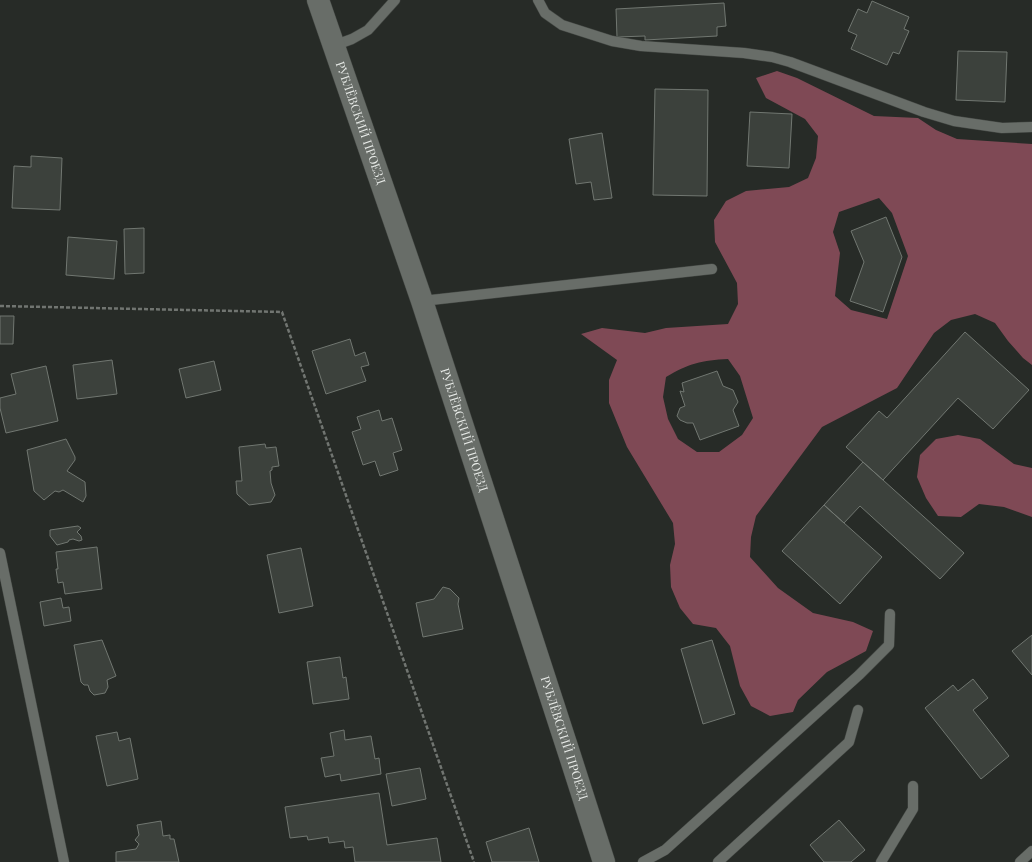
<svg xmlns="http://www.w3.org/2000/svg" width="1032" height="862" font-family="'Playfair Display',serif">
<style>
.forest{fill:#7f4955;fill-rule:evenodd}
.building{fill:#3c413c;stroke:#717771}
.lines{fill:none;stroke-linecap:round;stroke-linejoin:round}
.service-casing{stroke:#444844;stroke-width:11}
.tertiary-casing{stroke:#444844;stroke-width:23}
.path{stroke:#717571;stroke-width:2.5;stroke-dasharray:4 2;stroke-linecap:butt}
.service{stroke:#686d68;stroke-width:10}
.tertiary{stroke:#686d68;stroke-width:22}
.labels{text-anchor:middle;stroke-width:4;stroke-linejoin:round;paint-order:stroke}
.street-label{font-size:12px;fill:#e9ece9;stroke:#111311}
</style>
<rect width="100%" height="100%" fill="#272b27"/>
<!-- forest -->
<path class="forest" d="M777 71 797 78 874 116 918 118 936 130 957 139 1032 144V365L1023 358 1008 341 995 323 975 314 951 320 934 333 897 388 822 427 756 516 751 537 750 557 778 588 813 613 853 622 873 631 866 651 827 672 798 700 793 712 770 716 751 706 740 686 730 646 716 628 693 624 680 608 671 587 670 565 675 544 673 523 627 447 609 403V380L617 360 581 334 602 328 645 333 666 328 728 324 738 304 737 283 715 242 714 220 726 201 746 191 789 187 808 178 816 158 818 136 805 119 766 98 756 78ZM879 198 892 213 908 256 887 319 851 310 835 296 840 253 833 232 839 212ZM728 359 740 376 753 418 742 435 719 452H697L678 439 668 419 663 397 666 377C688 364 702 360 728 359Z
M958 435 980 439 1014 464 1032 468V517L1004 507 979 504 961 517 938 516 926 498 917 477 920 455 936 439Z"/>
<!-- building -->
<path class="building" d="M872 1 909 17 904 29 909 31 899 54 893 52 887 65 851 49 857 35 848 31 858 9 867 13Z
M724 3 726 26 717 27V36L645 40V36L617 37 616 9Z
M958 51 1007 52 1005 102 956 100Z
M655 89 708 90 707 196 653 195Z
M750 112 792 114 789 168 747 166Z
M602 133 612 198 594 200 591 182 576 184 569 139Z
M31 156 62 158 60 210 12 208 14 166 31 167Z
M886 217 902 257 883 312 850 301 864 262 851 231Z
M144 228V273L125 274 124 229Z
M68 237 117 241 114 279 66 275Z
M0 316H14L13 344H0Z
M965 332 1029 390 993 429 958 398 883 480 846 447 879 411 887 418Z
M350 339 355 356 365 352 369 365 361 367 366 381 326 394 312 351Z
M112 360 117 394 77 399 73 365Z
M214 361 221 390 186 398 179 369Z
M46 366 58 421 6 433 0 408V398L16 394 11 374Z
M717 371 723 386 733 390 738 402 733 410 739 426 700 440 693 423H687L680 420 677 416 680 408 685 406 680 391 684 392 682 383Z
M379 410 382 421 392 418 402 450 393 453 398 470 380 476 375 461 363 465 352 432 361 429 357 417Z
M66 439 75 457V460L67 471 85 482 86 496 83 502 63 490 59 492 55 491 44 500 34 491 27 450Z
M265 444 266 448 276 447 279 466 272 467V470L270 471 271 483 275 495 271 502 249 505 237 494 236 481H242L239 447Z
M863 462 964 553 940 579 860 506 844 523 824 505Z
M824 505 882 557 840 604 782 551Z
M78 526 81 528 77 532 81 536 82 540 79 541 73 539 69 540 68 542 57 545 50 536V530Z
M97 547 102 589 65 594 63 582 58 583 56 569H58L56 552Z
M301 548 313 606 279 613 267 555Z
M443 587 450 589 459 598 458 604 463 629 423 637 416 603 434 599Z
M61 598 63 608 69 607 71 621 44 626 40 602Z
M1032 635V675L1012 651Z
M102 640 116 676 107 680 108 687 105 693 94 695 90 691 88 685H84L81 682 74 645Z
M712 640 735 714 703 724 681 649Z
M340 657 343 678 346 677 349 699 313 704 307 662Z
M973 679 988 698 973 710 1009 756 981 779 925 708 953 685 958 691Z
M344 730 345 740 371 736 375 759 379 758 381 774 341 781 340 774 325 777 321 758 334 756 330 733Z
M117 732 119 741 130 738 138 779 107 786 96 736Z
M420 768 426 799 392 806 386 774Z
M379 793 387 845 437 838 441 862H355L353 847 345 848 344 841 329 843 328 837 308 840 307 836 290 838 285 807Z
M839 820 865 850 851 862H824L810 845Z
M161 821 163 836 170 835V839H174L179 862H116V852L136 849 139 844 135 840 139 835 137 825Z
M529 828 539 862H492L486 842Z"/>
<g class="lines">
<defs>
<path id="service" d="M538 0 545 13 562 25 612 41 641 46 744 53 772 57 790 62 924 112 954 121 1002 128 1032 127
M333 46 352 39 368 30 395 0
M422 301 712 269
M0 553 64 862
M643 862 665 850 859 675 889 645 890 614
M718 862 849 742 858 710
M881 862 913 809V786
M1020 862 1032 851"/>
<g id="tertiary">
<path id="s1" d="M318 0 422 301 570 756 604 862"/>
</g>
</defs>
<!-- service casing -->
<use href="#service" class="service-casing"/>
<!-- tertiary casing -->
<use href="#tertiary" class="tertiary-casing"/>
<!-- path -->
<path class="path" d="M0 306 282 312 474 862"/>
<!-- service -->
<use href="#service" class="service"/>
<!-- tertiary -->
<use href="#tertiary" class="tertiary"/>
</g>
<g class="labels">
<!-- street labels -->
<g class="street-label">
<text dy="4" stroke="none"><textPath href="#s1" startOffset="130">РУБЛЁВСКИЙ ПРОЕЗД</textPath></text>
<text dy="4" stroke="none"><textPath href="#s1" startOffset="454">РУБЛЁВСКИЙ ПРОЕЗД</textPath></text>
<text dy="4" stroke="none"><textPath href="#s1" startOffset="778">РУБЛЁВСКИЙ ПРОЕЗД</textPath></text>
</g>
</g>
</svg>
